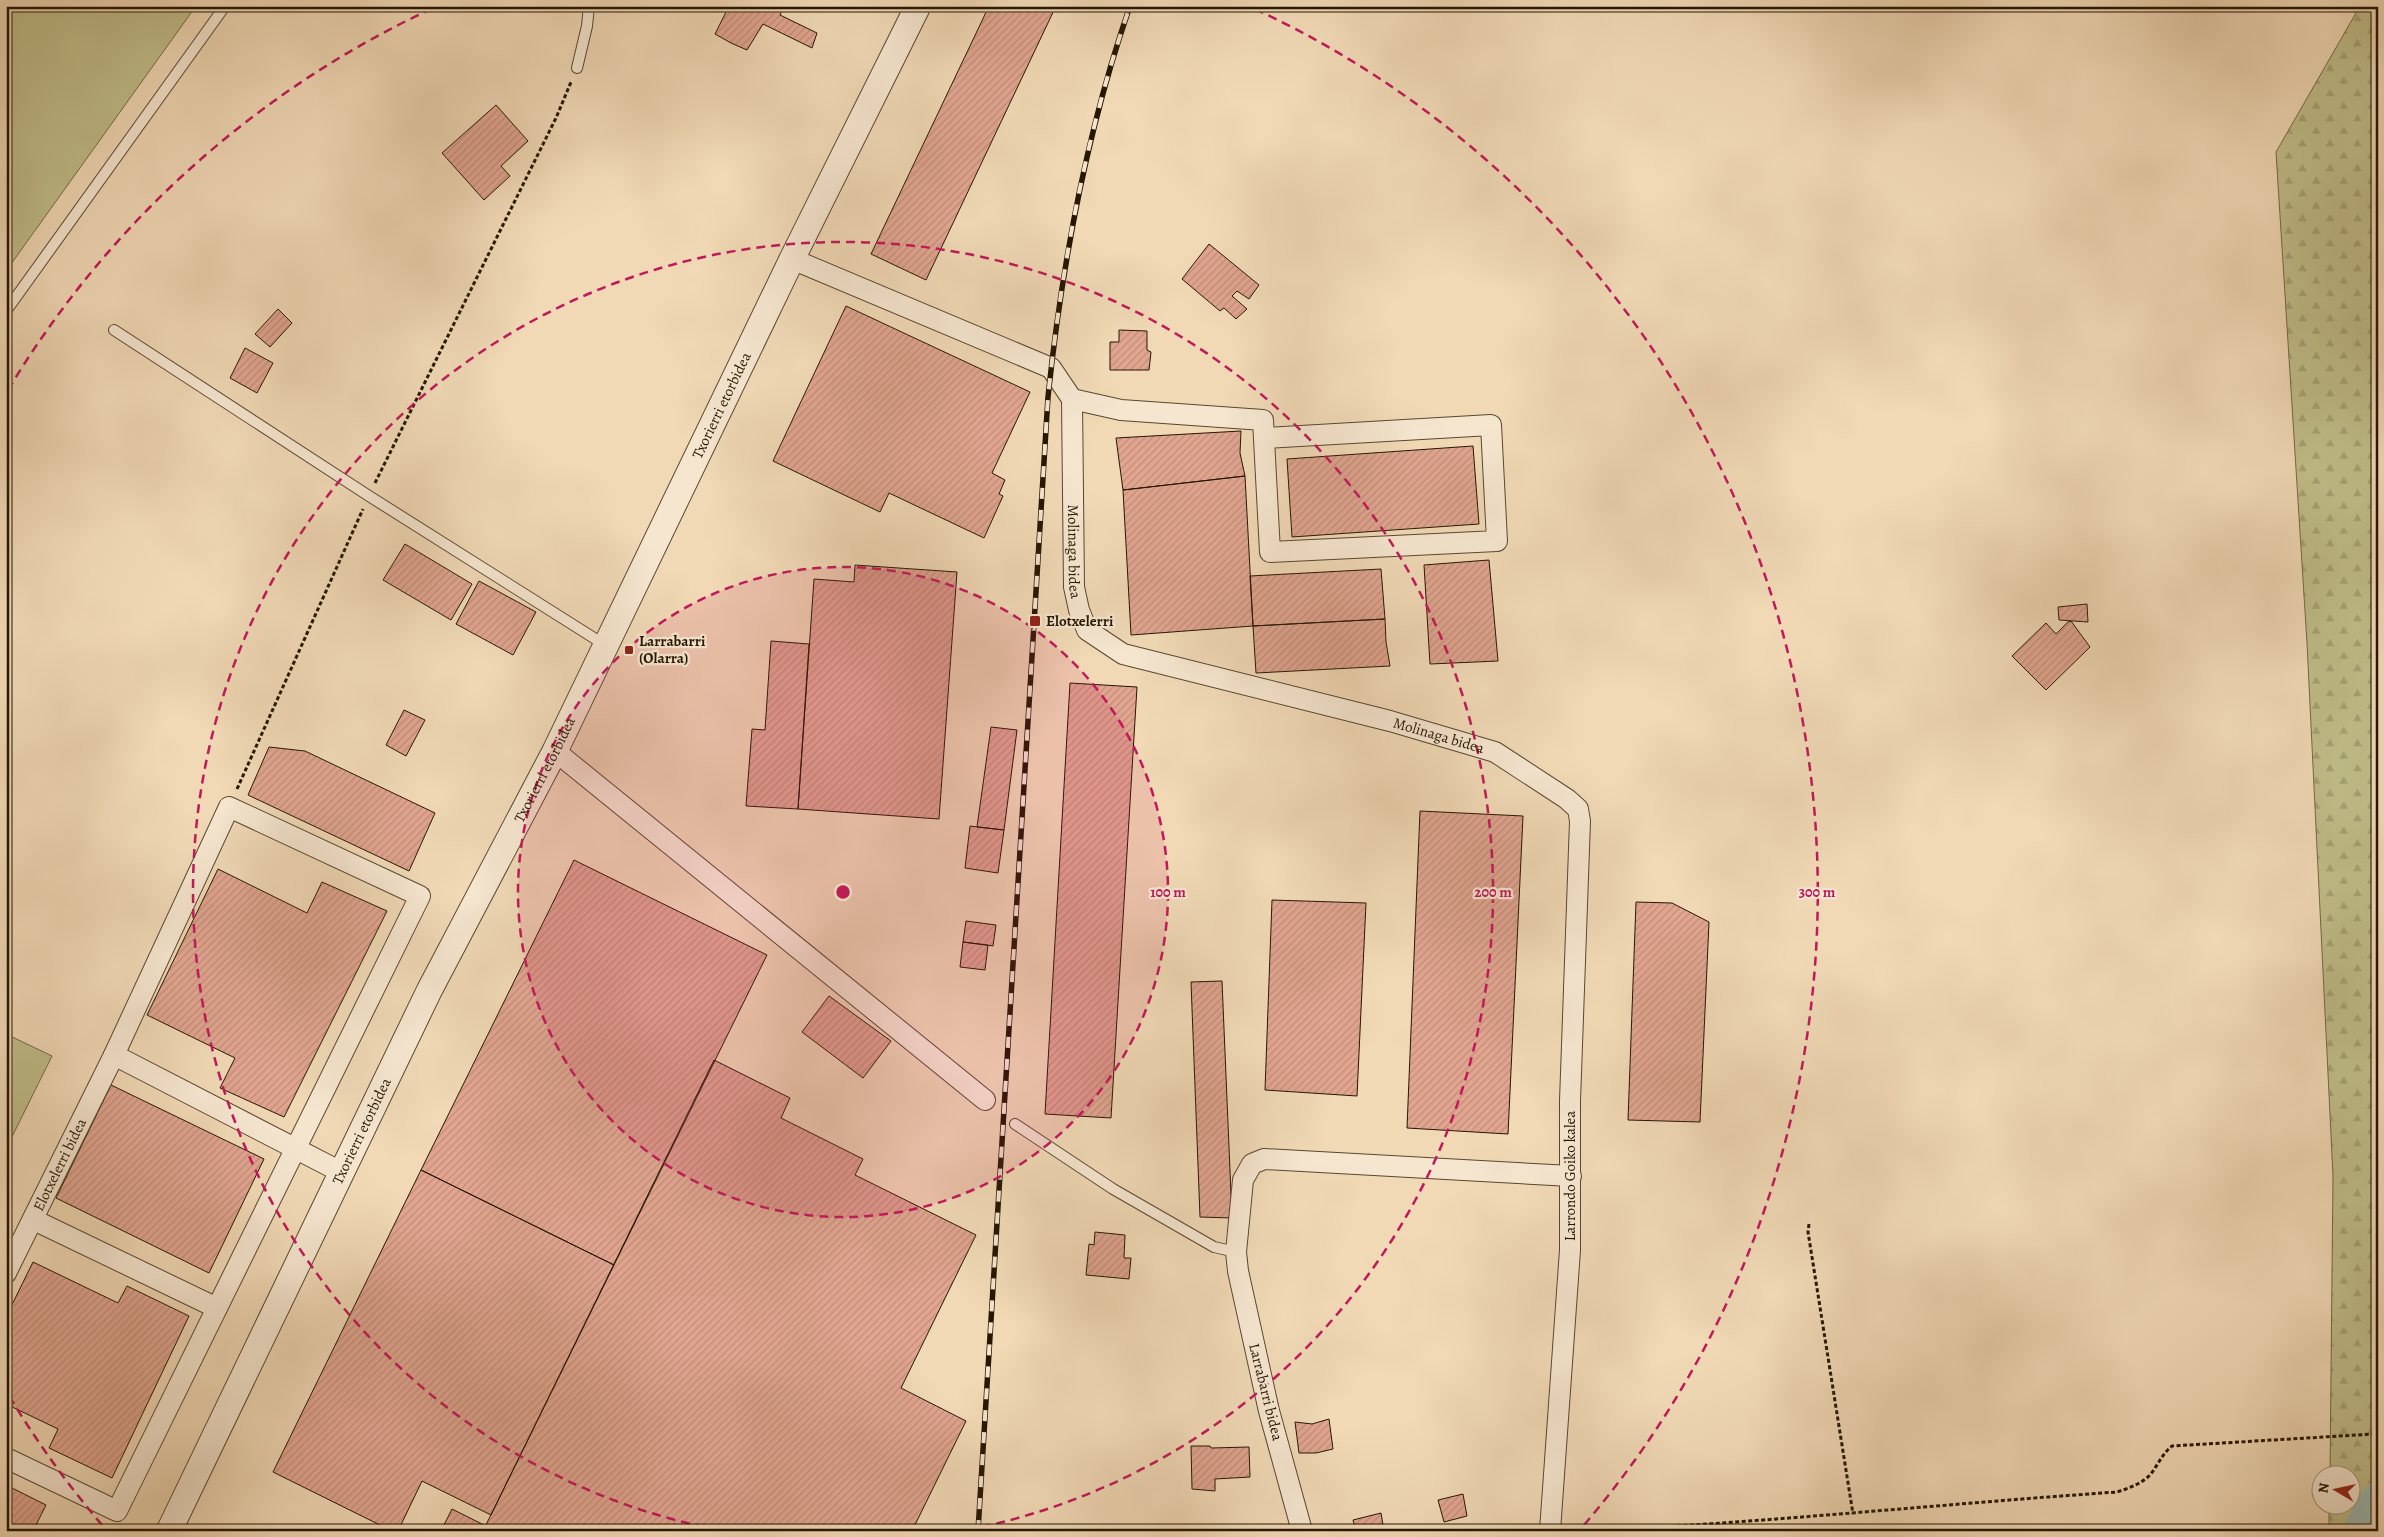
<svg xmlns="http://www.w3.org/2000/svg" width="2384" height="1537" font-family="Alegreya,serif">
<style>
.grass{fill:#c0be8a;stroke:#726a46}
.forest{fill:url(#forest-firs);stroke:#726a46}
.lines{fill:none;stroke-linecap:round;stroke-linejoin:round}
.river{stroke:#9bb9b4;stroke-width:39}
.building{fill:url(#building-hatch);stroke:#251602}
.service-casing{stroke:#58472f;stroke-width:12}
.minor-casing{stroke:#58472f;stroke-width:22}
.tertiary-casing{stroke:#58472f;stroke-width:27}
.path{stroke:#251602;stroke-width:3;stroke-dasharray:4 2.5;stroke-linecap:butt}
.service{stroke:#f6e6d0;stroke-width:10}
.minor{stroke:#f6e6d0;stroke-width:20}
.tertiary{stroke:#f6e6d0;stroke-width:25}
.rail-casing{stroke:#251602;stroke-width:5.5}
.rail{stroke:#f6e6d0;stroke-width:4;stroke-dasharray:11;stroke-linecap:butt}
.ring{fill:none;stroke:#c2185b;stroke-width:2.5;stroke-dasharray:9 6}
.poi-dot{fill:#8f2418;stroke:#f6e6d0;stroke-width:2}
.labels{text-anchor:middle;stroke-width:4.5;stroke-linejoin:round;paint-order:stroke}
.street-label{font-size:15px;fill:#251602;stroke:#f6e6d0}
.poi-label{font-size:15px;font-weight:bold;fill:#251602;stroke:#f6e6d0;text-anchor:start}
.centre{fill:#c2185b;stroke:#f6e6d0;stroke-width:2.5}
.ring-label{font-size:15px;text-anchor:middle;font-weight:bold;fill:#c2185b;stroke:#f6e6d0;stroke-width:4.5;stroke-linejoin:round;paint-order:stroke}
</style>
<defs>
<pattern id="forest-firs" width="22" height="20" patternUnits="userSpaceOnUse" patternTransform="scale(1.25)"><rect width="22" height="20" fill="#c0be8a"/><path d="M5 1l3.5 6h-7zM16 11l3.5 6h-7z" fill="#a5a375"/></pattern>
<pattern id="building-hatch" width="6" height="6" patternUnits="userSpaceOnUse" patternTransform="scale(1.25)"><rect width="6" height="6" fill="#e1a590"/><path d="M-1 1l2-2M0 6l6-6M5 7l2-2" fill="none" stroke="#c18d7b"/></pattern>
</defs>
<rect width="100%" height="100%" fill="#f1d9b6"/>
<filter id="stains"><feTurbulence type="fractalNoise" baseFrequency=".004" numOctaves="4"/><feColorMatrix values="0 0 0 0 .2 0 0 0 0 .09 0 0 0 0 .02 0 0 0 .5 -.17"/></filter>
<radialGradient id="worn" r=".72"><stop offset=".6" stop-color="#630" stop-opacity="0"/><stop offset="1" stop-color="#630" stop-opacity=".3"/></radialGradient>
<!-- grass -->
<path class="grass" d="M6 6H196L6 271Z
M6 1034 52 1056 6 1149Z"/>
<!-- forest -->
<path class="forest" d="M2360 6H2378V1531H2329V1505L2352 1504V1474H2330L2333 1176 2307 643 2276 152Z"/>
<g class="lines">
<!-- river -->
<path class="river" d="M2363 1531 2378 1503"/>
</g>
<!-- building -->
<path class="building" d="M729 6H784L780 15 817 33 812 48 763 24 747 50 731 43 715 34Z
M989 6H1056L926 280 871 254Z
M496 105 528 141 501 166 510 176 484 200 442 153Z
M1209 244 1259 285 1249 299 1237 291 1232 296 1247 309 1236 319 1224 308 1220 311 1182 279Z
M846 306 1030 392 992 473 1005 480 999 494 1003 496 984 538 889 493 880 512 773 461Z
M278 309 292 323 270 347 255 334Z
M1119 330 1147 331V350L1151 352 1149 370H1110V342H1119Z
M245 348 273 363 257 393 230 378Z
M1241 431 1240 453 1245 476 1123 490 1116 438Z
M1473 446 1479 524 1292 537 1287 459Z
M1245 476 1253 626 1131 635 1123 490Z
M405 544 472 584 451 620 383 580Z
M1489 560 1498 661 1430 664 1424 565Z
M855 565 957 572 939 819 798 809 814 579 854 582Z
M1381 569 1385 619 1253 626 1250 576Z
M479 581 536 612 513 655 456 624Z
M2087 604 2088 622 2059 620 2058 607Z
M1385 619 1386 642 1390 666 1256 673 1253 626Z
M2071 621 2090 647 2046 690 2012 656 2046 623 2056 634 2068 622Z
M771 641 809 644 798 809 746 806 752 729 765 730Z
M1070 683 1137 687 1111 1118 1045 1114Z
M404 710 425 720 406 756 386 745Z
M991 727 1017 730 1004 830 977 827Z
M269 747 305 751 435 813 409 871 248 795Z
M1420 811 1523 816 1508 1134 1407 1128Z
M970 826 1004 830 998 873 965 868Z
M574 860 767 955 614 1265 421 1170Z
M218 869 307 913 322 882 387 911 284 1117 220 1088 235 1058 147 1015Z
M1272 900 1366 903 1357 1096 1265 1090Z
M1636 902 1672 903 1709 922 1700 1122 1628 1120Z
M966 921 996 925 993 946 963 942Z
M963 942 988 945 985 970 960 967Z
M1222 981 1232 1218 1200 1217 1191 982Z
M829 996 891 1041 863 1078 802 1032Z
M714 1060 790 1098 781 1118 863 1159 855 1175 976 1235 901 1388 966 1421 912 1531H483Z
M111 1085 264 1159 209 1273 56 1198Z
M421 1170 614 1265 491 1515 422 1481 398 1531H392L273 1472Z
M1095 1232 1125 1235 1124 1258H1131L1129 1279 1086 1275 1089 1244 1094 1245Z
M33 1262 118 1303 127 1286 189 1316 112 1478 49 1448 58 1429 6 1404V1317Z
M1329 1419 1333 1449 1316 1453H1299L1295 1422 1312 1424Z
M1191 1446H1210L1211 1448 1249 1447 1250 1477 1215 1479V1491L1192 1489Z
M6 1485 46 1505 33 1531H6Z
M1463 1494 1467 1516 1444 1522 1438 1500Z
M452 1509 486 1526 483 1531H441Z
M1381 1513 1384 1531H1356L1353 1520Z"/>
<g class="lines">
<defs>
<path id="service" d="M577 68 587 26 589 6
M6 311 225 6
M114 330 369 496 605 645
M1015 1124 1113 1189 1214 1247 1236 1252"/>
<g id="minor">
<path id="s1" d="M792 259 1051 368 1072 399 1074 587 1079 610 1087 630 1123 654 1390 721 1495 752 1567 799 1578 809 1580 821 1570 1101V1250L1550 1531"/>
<path d="M1072 399 1121 410 1263 420 1270 552 1497 541 1491 425 1264 438"/>
<path d="M555 751 985 1100"/>
<path d="M114 1055 341 1172"/>
<path d="M34 1220 217 1308"/>
<path id="s2" d="M6 1273 114 1055 229 807 420 896 117 1511 6 1458"/>
<path d="M1302 1531 1269 1411 1238 1271 1236 1252 1243 1180 1252 1164 1264 1159 1571 1176"/>
</g>
<g id="tertiary">
<path id="s3" d="M169 1531 429 991 555 751 792 259 918 6"/>
</g>
</defs>
<!-- service casing -->
<use href="#service" class="service-casing"/>
<!-- minor casing -->
<use href="#minor" class="minor-casing"/>
<!-- tertiary casing -->
<use href="#tertiary" class="tertiary-casing"/>
<!-- path -->
<path class="path" d="M375 483 556 118 571 82
M237 789 363 509
M1809 1224 1808 1232 1853 1514
M1586 1531C1763 1523 1940 1504 2117 1492 2129 1488 2141 1484 2150 1475 2158 1465 2162 1454 2172 1446L2374 1434 2378 1418"/>
<!-- service -->
<use href="#service" class="service"/>
<!-- minor -->
<use href="#minor" class="minor"/>
<!-- tertiary -->
<use href="#tertiary" class="tertiary"/>
<defs>
<path id="rail" d="M978 1531 1048 397C1062 263 1086 133 1130 6"/>
</defs>
<!-- rail casing -->
<use href="#rail" class="rail-casing"/>
<!-- rail -->
<use href="#rail" class="rail"/>
</g>
<!-- distance rings -->
<circle cx="843" cy="892" r="325" fill="#c2185b" fill-opacity=".12"/>
<g class="ring">
<circle cx="843" cy="892" r="325"/>
<path d="M719 1530A650 650 0 1 1 967 1530"/>
<path d="M102 1525A974 974 0 0 1 8 1394M8 390A974 974 0 0 1 431 9M1255 9A974 974 0 0 1 1584 1525"/>
</g>
<!-- markers -->
<g class="poi-dot">
<rect x="1029" y="615" width="12" height="12" rx="2.5"/>
<rect x="624" y="645" width="10" height="10" rx="2.5"/>
</g>
<g class="labels">
<!-- street labels -->
<g class="street-label">
<text dy="5" stroke="none"><textPath href="#s3" startOffset="1254">Txorierri etorbidea</textPath></text>
<text dy="5" stroke="none"><textPath href="#s1" startOffset="471">Molinaga bidea</textPath></text>
<text dy="5" stroke="none"><textPath href="#s1" startOffset="921">Molinaga bidea</textPath></text>
<text dy="5" stroke="none"><textPath href="#s3" startOffset="849">Txorierri etorbidea</textPath></text>
<text dy="5" stroke="none"><textPath href="#s3" startOffset="444">Txorierri etorbidea</textPath></text>
<text dy="5" stroke="none"><textPath href="#s2" startOffset="121">Elotxelerri bidea</textPath></text>
<text transform="translate(1570 1176) rotate(-90)" y="5">Larrondo Goiko kalea</text>
<text transform="translate(1266 1392) rotate(76)" y="5">Larrabarri bidea</text>
</g>
<!-- poi labels -->
<g class="poi-label">
<text x="1046" y="626">Elotxelerri</text>
<text x="639" y="646">Larrabarri<tspan x="639" dy="17">(Olarra)</tspan></text>
</g>
</g>
<circle cx="843" cy="892" r="8" class="centre"/>
<g class="ring-label">
<text x="1168" y="897">100 m</text>
<text x="1493" y="897">200 m</text>
<text x="1817" y="897">300 m</text>
</g>
<!-- margin -->
<rect width="2384" height="1537" fill="none" stroke="#f1d9b6" stroke-width="25"/>
<rect x="8" y="8" width="2369" height="1522" fill="none" stroke="#251602" stroke-width="2.5"/>
<rect x="12" y="12" width="2359" height="1512" fill="none" stroke="#251602"/>
<!-- north arrow -->
<g transform="translate(2336 1490) rotate(279)"><circle r="24" fill="#f6e6d0" stroke="#a2937e"/>
<path d="M0-4L9 19L0 12L-9 19Z" fill="#8f2418"/>
<text y="-8" font-size="14" font-weight="bold" text-anchor="middle" fill="#251602">N</text>
</g>
<rect width="100%" height="100%" filter="url(#stains)"/>
<rect width="100%" height="100%" fill="url(#worn)"/>
</svg>
